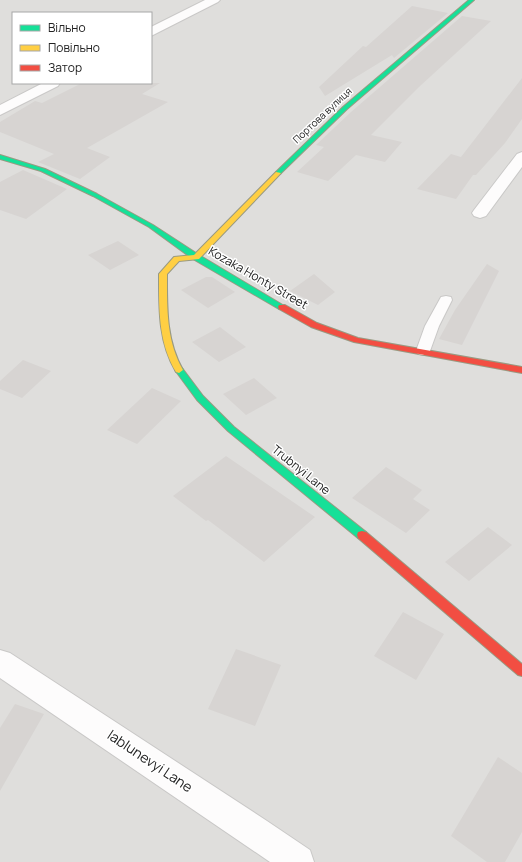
<svg xmlns="http://www.w3.org/2000/svg" width="522" height="862" font-family="Manrope,sans-serif">
<style>
.residential{fill:#dfdedc;fill-rule:evenodd}
.building{fill:#d7d4d2}
.lines{fill:none;stroke-linecap:round;stroke-linejoin:round}
.lane-casing{stroke:#c9c8c7;stroke-width:2}
.street-casing{stroke:#c9c8c7;stroke-width:2}
.fast-casing{stroke:#999a82;stroke-width:2}
.slow-casing{stroke:#999a82;stroke-width:2}
.jam-casing{stroke:#999a82;stroke-width:2}
.lane{fill:#fdfcfc;fill-rule:evenodd}
.street{fill:#fdfcfc;fill-rule:evenodd}
.fast{fill:#16e098;fill-rule:evenodd}
.slow{fill:#ffcf43;fill-rule:evenodd}
.jam{fill:#f24e42;fill-rule:evenodd}
.labels{text-anchor:middle;stroke-width:3;stroke-linejoin:round;paint-order:stroke}
.far-street-label{font-size:10px;fill:#222;stroke:#fff}
.street-label{font-size:12px;fill:#222;stroke:#fff}
.near-street-label{font-size:14px;fill:#222;stroke:#fff}
</style>
<rect width="100%" height="100%" fill="#f0eeeb"/>
<!-- residential -->
<path class="residential" d="M0 0H522V862H0ZM13 13H151V83H13Z"/>
<!-- building -->
<path class="building" d="M412 6 448 13 394 58 392 55 325 96 319 87 363 46 366 47Z
M462 16 491 21 419 87 371 135 402 142 385 162 356 155 328 181 297 172 324 147 316 145 351 112Z
M522 78V119L505 143 476 175H473L456 199 417 189 451 154 461 157Z
M82 83H160L142 94 168 102 87 148 110 157 80 179 38 162 54 154 0 132V122L35 101 42 103Z
M23 170 67 189 26 219 0 210V182Z
M118 241 139 255 110 270 88 255Z
M487 264 499 271 462 345 439 339 455 310Z
M314 274 335 292 318 305 290 291Z
M206 277H212L235 292 208 308 181 290Z
M220 327 246 347 219 362 192 342Z
M23 360 51 371 22 398 0 389V381Z
M254 378 277 398 246 415 223 394Z
M152 388 181 401 137 444 107 430Z
M226 456 315 517 264 562 208 520 206 521 173 496Z
M386 467 422 490 413 499 430 510 406 533 352 498Z
M488 527 512 545 469 581 445 562Z
M403 612 444 634 416 680 374 656Z
M236 649 281 665 255 726 208 709Z
M15 704 44 714 0 791V728Z
M498 757 522 773V832L505 862H487L451 836Z"/>
<g class="lines">
<defs>
<path id="lane" d="M446 296 451 297 452 300 439 326 430 351 428 354 423 355 418 354 416 351 425 326 441 297Z"/>
<path id="street" d="M205 0H220L218 2 151 36V27Z
M43 83H60L58 86 0 115V105Z
M522 152V167L486 216 480 218 474 216 472 213 474 210 517 154Z
M0 650 10 653 267 821 310 850 314 862H270L0 678Z"/>
<path id="fast" d="M469 0H474L347 109 280 174H276V172L343 107Z
M0 155 45 169 97 194 153 225 199 255 286 307 282 309H279L193 259 149 227 93 196 41 171 0 159Z
M179 367 182 368 203 396 234 427 366 532 367 535 366 538 362 539 358 538 228 431 197 400 175 370Z"/>
<path id="slow" d="M276 172 281 173 199 259 179 261 167 274C167 308 166 340 183 370L179 373 176 372C158 342 159 308 159 274L174 257 194 255Z"/>
<path id="jam" d="M279 305H285L317 323 358 338 522 367V373L354 342 311 327 279 309 278 307Z
M362 531 366 532 522 664V676L518 675 358 538 357 535 358 532Z"/>
</defs>
<!-- lane casing -->
<use href="#lane" class="lane-casing"/>
<!-- street casing -->
<use href="#street" class="street-casing"/>
<!-- fast casing -->
<use href="#fast" class="fast-casing"/>
<!-- slow casing -->
<use href="#slow" class="slow-casing"/>
<!-- jam casing -->
<use href="#jam" class="jam-casing"/>
<!-- lane -->
<use href="#lane" class="lane"/>
<!-- street -->
<use href="#street" class="street"/>
<!-- fast -->
<use href="#fast" class="fast"/>
<!-- slow -->
<use href="#slow" class="slow"/>
<!-- jam -->
<use href="#jam" class="jam"/>
</g>
<g class="labels">
<!-- far-street labels -->
<g class="far-street-label">
<text transform="translate(322 115) rotate(-43)" y="4">Портова вулиця</text>
</g>
<!-- street labels -->
<g class="street-label">
<text transform="translate(258 278) rotate(30)" y="4">Kozaka Honty Street</text>
<text transform="translate(301 470) rotate(39)" y="4">Trubnyi Lane</text>
</g>
<!-- near-street labels -->
<g class="near-street-label">
<text transform="translate(150 761) rotate(34)" y="5">Iablunevyi Lane</text>
</g>
</g>
<!-- legend -->
<rect x="12" y="12" width="140" height="72" fill="#ffffff" stroke="#a7a7a7"/>
<rect x="20" y="25" width="20" height="6" fill="#16e098" stroke="#a7a7a7"/>
<text x="48" y="32" font-size="12" fill="#222222">Вільно</text>
<rect x="20" y="45" width="20" height="6" fill="#ffcf43" stroke="#a7a7a7"/>
<text x="48" y="52" font-size="12" fill="#222222">Повільно</text>
<rect x="20" y="65" width="20" height="6" fill="#f24e42" stroke="#a7a7a7"/>
<text x="48" y="72" font-size="12" fill="#222222">Затор</text>
</svg>
